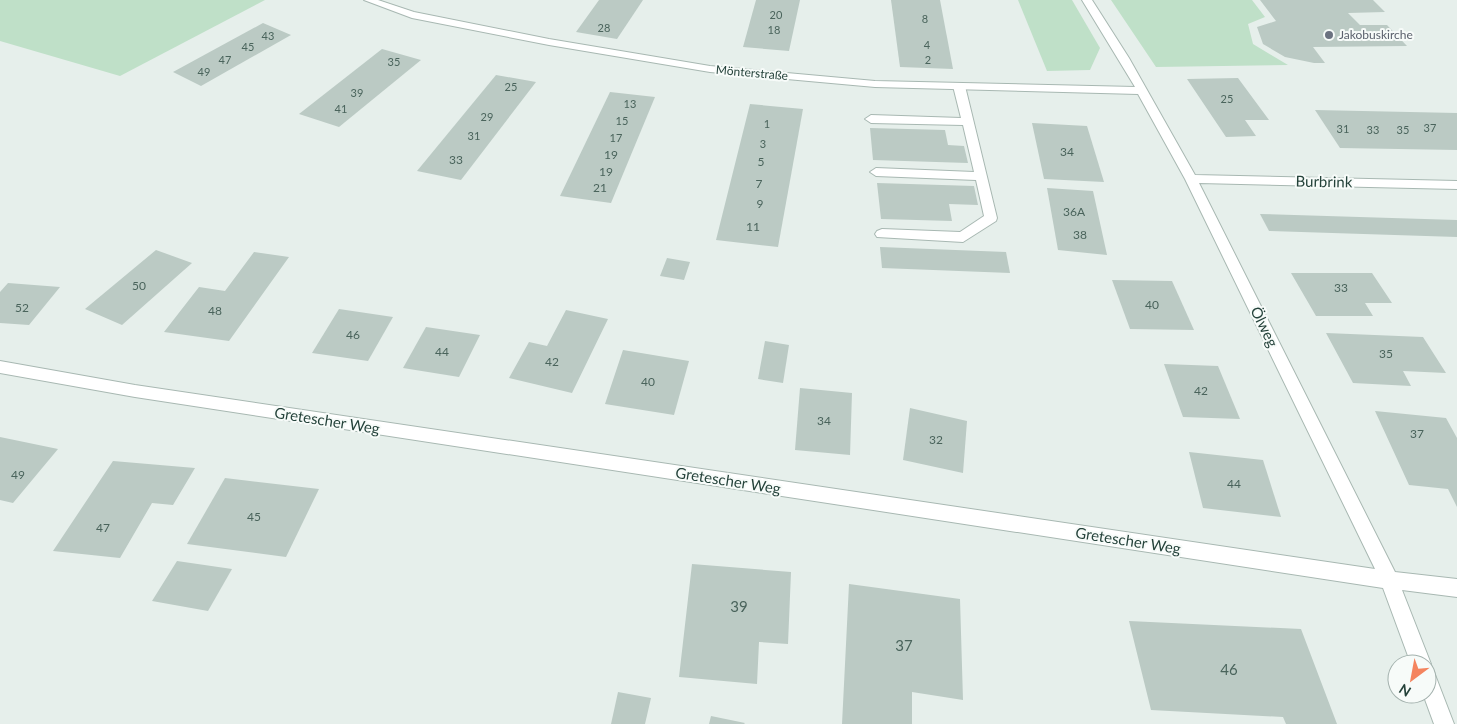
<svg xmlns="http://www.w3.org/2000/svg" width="1457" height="724" font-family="Lato,sans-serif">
  <rect width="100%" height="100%" fill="#e6efeb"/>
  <g fill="#bfe0c8">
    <polygon points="0,0 265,0 120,76 0,41"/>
    <polygon points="1018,0 1072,0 1100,48 1090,70 1047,71"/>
    <polygon points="1111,0 1252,0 1265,17 1248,24 1253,44 1288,65 1156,67"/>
  </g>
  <g fill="#bbcac4">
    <polygon points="599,0 643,0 617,39 576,32"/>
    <polygon points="756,0 800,0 789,51 743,47"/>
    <polygon points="891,0 940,0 953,69 900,67"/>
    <polygon points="1260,0 1373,0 1385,12 1348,13 1360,25 1387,25 1407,46 1313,47 1325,63 1314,63 1285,57 1263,44 1257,27 1276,21"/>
    <polygon points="263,23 291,35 201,86 173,72"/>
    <polygon points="382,49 421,60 339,127 299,114"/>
    <polygon points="496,75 536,82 461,180 417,171"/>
    <polygon points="1238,78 1269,120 1245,120 1256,136 1226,137 1187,79"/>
    <polygon points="610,92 655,97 611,203 560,196"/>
    <polygon points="750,104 803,109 778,247 716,240"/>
    <polygon points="1315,110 1457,113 1457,150 1340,148"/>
    <polygon points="1032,123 1087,126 1104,182 1044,179"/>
    <polygon points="870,128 945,130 948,145 964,146 968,163 873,160"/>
    <polygon points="877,183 974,186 978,205 949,204 952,221 881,219"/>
    <polygon points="1047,188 1093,191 1107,255 1058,250"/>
    <polygon points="1260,214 1457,220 1457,237 1269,231"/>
    <polygon points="880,247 1006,252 1010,273 882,268"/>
    <polygon points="156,250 192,263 122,325 85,309"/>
    <polygon points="254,252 289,257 229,341 164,332 199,287 225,291"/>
    <polygon points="667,258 690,262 684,280 660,276"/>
    <polygon points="1291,273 1372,273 1392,303 1365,303 1373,316 1316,316"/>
    <polygon points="1112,280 1172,281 1194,330 1130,329"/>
    <polygon points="8,283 60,287 29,325 0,323 0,292"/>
    <polygon points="339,309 393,317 368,361 312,353"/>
    <polygon points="566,310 608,319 572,393 509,378 529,342 547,346"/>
    <polygon points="426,327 480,335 459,377 403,368"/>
    <polygon points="1326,333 1423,337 1446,373 1403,371 1411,386 1353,383"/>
    <polygon points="765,341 789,345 783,383 758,379"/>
    <polygon points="623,350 689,361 674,415 605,404"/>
    <polygon points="1164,364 1218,366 1240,419 1183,417"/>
    <polygon points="800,388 852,393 850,455 795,450"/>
    <polygon points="910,408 967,421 963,473 903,460"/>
    <polygon points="1375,411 1446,418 1457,438 1457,507 1448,489 1409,485"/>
    <polygon points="0,437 58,449 13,503 0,500"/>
    <polygon points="1189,452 1263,460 1281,517 1203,508"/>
    <polygon points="113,461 195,468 173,505 152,503 120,558 53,551"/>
    <polygon points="225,478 319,489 286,557 187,544"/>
    <polygon points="177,561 232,569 208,611 152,601"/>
    <polygon points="692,564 791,572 788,644 759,642 757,684 679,677"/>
    <polygon points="849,584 960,599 963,700 912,692 912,724 842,724"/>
    <polygon points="1129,621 1301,629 1337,724 1286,724 1283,717 1151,710"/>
    <polygon points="618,692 651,698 645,724 611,724"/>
    <polygon points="711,716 745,723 744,724 709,724"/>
  </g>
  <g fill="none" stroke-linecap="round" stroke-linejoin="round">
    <g stroke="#a8b8b2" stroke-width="2">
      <polygon id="lane" points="959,83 965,86 997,218 996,221 963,242 877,237 875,234 877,231 882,229 960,232 984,216 976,180 876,176 870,172 876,168 974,172 963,125 871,123 865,119 871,115 961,118 953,86"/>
    </g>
    <g stroke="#a8b8b2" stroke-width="2">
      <polygon id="street" points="364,0 378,0 414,12 549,39 710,66 875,81 1135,87 1082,0 1092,0 1129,58 1195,175 1457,181 1457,189 1199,183 1395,572 1457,579 1457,597 1402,590 1431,664 1428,670 1434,672 1454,724 1434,724 1423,694 1427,694 1427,664 1411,664 1383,588 135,397 0,373 0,361 135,385 1375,569 1185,179 1138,94 875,87 710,72 549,45 412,18"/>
    </g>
    <use href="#lane" fill="#fff" fill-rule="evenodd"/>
    <use href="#street" fill="#fff" fill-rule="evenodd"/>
  </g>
  <circle fill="#6b7280" stroke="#f7fbf9" stroke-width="2" cx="1329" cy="35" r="5"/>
  <g text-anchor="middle" stroke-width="4" stroke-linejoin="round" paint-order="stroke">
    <g font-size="11" fill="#4a645c">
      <text x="776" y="19">20</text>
      <text x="925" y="23">8</text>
      <text x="604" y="32">28</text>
      <text x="774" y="34">18</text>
      <text x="268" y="40">43</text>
      <text x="927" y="49">4</text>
      <text x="248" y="51">45</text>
      <text x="225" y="64">47</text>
      <text x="928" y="64">2</text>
      <text x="394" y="66">35</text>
      <text x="204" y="76">49</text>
      <text x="511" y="91">25</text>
      <text x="357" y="97">39</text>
      <text x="1227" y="103">25</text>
      <text x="630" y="108">13</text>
      <text x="341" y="113">41</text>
      <text x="487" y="121">29</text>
      <text x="622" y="125">15</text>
      <text x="767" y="128">1</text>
      <text x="1430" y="132">37</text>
      <text x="1343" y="133">31</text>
      <text x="1373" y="134">33</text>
      <text x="1403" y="134">35</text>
      <text x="474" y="140">31</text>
      <text x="616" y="142">17</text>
      <text x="763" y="148">3</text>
    </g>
    <g font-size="12" fill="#5b616d" stroke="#f7fbf9" text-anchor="start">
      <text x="1339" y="39">Jakobuskirche</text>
    </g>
    <g font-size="12" fill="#24423a" stroke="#f7fbf9">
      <text transform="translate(752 73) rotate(5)" y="4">Mönterstraße</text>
    </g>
    <g font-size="12" fill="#4a645c">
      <text x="1067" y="156">34</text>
      <text x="611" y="159">19</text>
      <text x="456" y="164">33</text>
      <text x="761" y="166">5</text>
      <text x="606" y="176">19</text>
      <text x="759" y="188">7</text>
      <text x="600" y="192">21</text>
      <text x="760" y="208">9</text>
      <text x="1074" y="216">36A</text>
      <text x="753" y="231">11</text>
      <text x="1080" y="239">38</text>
      <text x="139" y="290">50</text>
      <text x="1341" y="292">33</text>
      <text x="1152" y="309">40</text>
      <text x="22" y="312">52</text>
      <text x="215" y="315">48</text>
      <text x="353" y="339">46</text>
      <text x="442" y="356">44</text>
      <text x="1386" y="358">35</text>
      <text x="552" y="366">42</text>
      <text x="648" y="386">40</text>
      <text x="1201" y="395">42</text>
      <text x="824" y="425">34</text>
      <text x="1417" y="438">37</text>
      <text x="936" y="444">32</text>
      <text x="18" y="479">49</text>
      <text x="1234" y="488">44</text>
      <text x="254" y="521">45</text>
      <text x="103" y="532">47</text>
    </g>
    <g font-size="15" fill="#24423a" stroke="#f7fbf9">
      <text transform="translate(1324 182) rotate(1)" y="5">Burbrink</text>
      <text transform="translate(1264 327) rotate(64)" y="5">Ölweg</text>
      <text transform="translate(327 421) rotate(9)" y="5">Gretescher Weg</text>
      <text transform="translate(728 481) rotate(9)" y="5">Gretescher Weg</text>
      <text transform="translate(1128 541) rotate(9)" y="5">Gretescher Weg</text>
    </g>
    <g font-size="15" fill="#4a645c">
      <text x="739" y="612">39</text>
      <text x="904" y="651">37</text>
      <text x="1229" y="675">46</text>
    </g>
  </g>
  <g transform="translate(1412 679) rotate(212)"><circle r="24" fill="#f7fbf9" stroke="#a3b1ad"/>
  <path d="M0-4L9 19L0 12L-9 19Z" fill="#f4845f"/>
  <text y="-8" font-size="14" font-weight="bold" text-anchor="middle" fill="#24423a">N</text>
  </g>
</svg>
